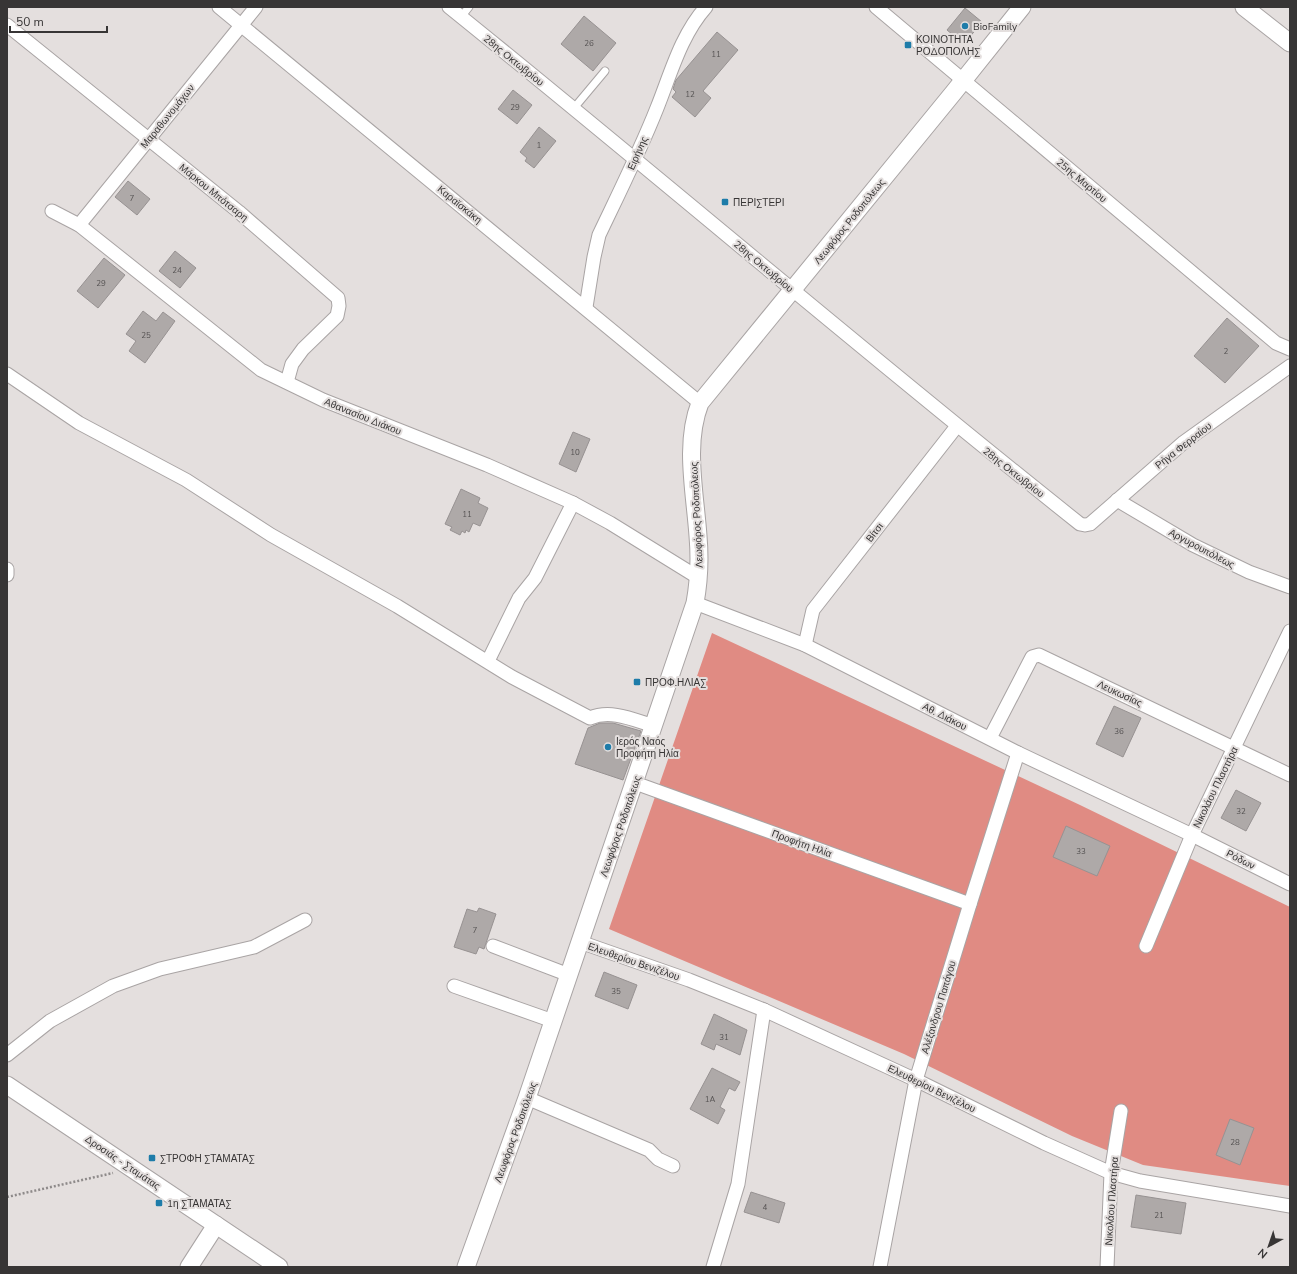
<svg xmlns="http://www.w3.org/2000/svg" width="1297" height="1274" font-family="'Nunito Sans',sans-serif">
  <rect width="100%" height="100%" fill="#e4dfde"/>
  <polygon fill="#e08b83" points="712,633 1080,805 1290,907 1290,1186 1143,1165 1072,1136 904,1054 609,929"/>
  <g fill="#aea9a8" stroke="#979292">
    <polygon points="965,8 982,22 964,44 947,30"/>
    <polygon points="584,16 616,43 593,71 561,44"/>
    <polygon points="717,32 738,50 703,91 711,98 695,117 672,97 676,92 673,89 676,80"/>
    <polygon points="513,90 532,105 517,124 498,109"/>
    <polygon points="539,127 556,141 534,168 525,161 527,158 520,152"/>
    <polygon points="128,181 150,199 137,215 115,197"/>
    <polygon points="175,251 196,268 180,288 159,271"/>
    <polygon points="104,258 125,275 98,308 77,291"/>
    <polygon points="143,311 156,321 163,312 175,321 145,363 129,351 136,341 126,334"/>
    <polygon points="1227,318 1259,346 1225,383 1194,356"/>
    <polygon points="573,432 590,439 576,472 559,464"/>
    <polygon points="461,489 480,498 478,503 488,508 480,526 473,523 469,532 466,530 465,533 462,531 460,535 450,530 452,527 445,524"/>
    <polygon points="1114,706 1141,718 1123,757 1096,744"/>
    <polygon points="600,723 613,723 641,731 623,780 575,764 588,728"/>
    <polygon points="1236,790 1261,803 1246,831 1221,818"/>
    <polygon points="1066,826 1110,846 1097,876 1053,857"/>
    <polygon points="479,908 496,914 484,949 479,947 476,954 454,947 467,909 477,912"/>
    <polygon points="604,972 637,985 628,1009 595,996"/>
    <polygon points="714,1014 747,1030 740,1055 716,1044 714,1050 701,1044"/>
    <polygon points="712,1068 740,1082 735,1091 729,1088 720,1107 725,1110 718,1124 690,1109"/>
    <polygon points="1230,1119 1254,1128 1240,1165 1216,1155"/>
    <polygon points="751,1192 785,1203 779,1223 744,1212"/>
    <polygon points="1136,1195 1186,1203 1181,1234 1131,1227"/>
  </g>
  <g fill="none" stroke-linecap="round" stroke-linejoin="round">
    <g stroke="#a9a4a4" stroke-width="9">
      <g id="service">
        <polyline points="461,17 469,7"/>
        <polyline points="574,108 605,71"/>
      </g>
    </g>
    <g stroke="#a9a4a4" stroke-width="15">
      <g id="minor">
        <polyline points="219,7 700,403"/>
        <path d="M 449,7 C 661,178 867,355 1080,524 L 1085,525 L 1090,524 L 1184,442 L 1290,366"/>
        <polyline points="876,7 1276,343 1290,349"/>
        <polyline points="7,25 239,212 338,298 339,306 337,316 303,349 292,364 287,382"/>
        <polyline points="52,211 79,225 261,370 323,400 487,465 573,503 610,523 699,578"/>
        <polyline points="79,225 256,7"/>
        <path d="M 586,307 L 594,257 L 599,235 C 619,193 640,151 657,108 C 671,73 681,35 706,7"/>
        <path d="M 7,374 L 79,423 L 186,480 L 271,535 L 397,606 L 512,677 L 590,718 C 611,709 634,720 654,726"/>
        <polyline points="1117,500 1193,545 1249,572 1290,587"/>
        <polyline points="7,569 7,575"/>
        <polyline points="695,603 805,645 1018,753 1192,835 1290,884"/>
        <polyline points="805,645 813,610 957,426"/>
        <polyline points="488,661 519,598 535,578 573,503"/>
        <polyline points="990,738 1032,657 1039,655 1290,775"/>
        <polyline points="635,783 970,904"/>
        <polyline points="580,942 689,980 764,1010 916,1080 1044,1143 1111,1173 1140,1181 1290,1206"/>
        <polyline points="493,946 569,975"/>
        <polyline points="1146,946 1192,835 1290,631"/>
        <polyline points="454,986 553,1021"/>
        <polyline points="7,1055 50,1021 113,986 160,969 254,947 305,920"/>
        <polyline points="527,1098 649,1150 658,1159 673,1166"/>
        <polyline points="713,1267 738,1184 764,1010"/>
        <polyline points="880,1267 916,1080 970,904 1018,753"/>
        <polyline points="1107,1267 1111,1173 1121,1111"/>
      </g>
    </g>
    <g stroke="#a9a4a4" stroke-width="19">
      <g id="tertiary">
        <polyline points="1244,7 1290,43"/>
        <polyline points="7,1085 279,1267"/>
        <polyline points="189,1267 216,1225"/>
        <path d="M 466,1267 L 527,1098 L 695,603 C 699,581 700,559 698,536 C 695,492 684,444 700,403 L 954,92 L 1022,7"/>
      </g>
    </g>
    <polyline stroke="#8e8a8a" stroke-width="2.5" stroke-dasharray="2 2" stroke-linecap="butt" points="7,1197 113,1173"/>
    <use href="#service" stroke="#fff" stroke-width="7"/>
    <use href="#minor" stroke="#fff" stroke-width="13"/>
    <use href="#tertiary" stroke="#fff" stroke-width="17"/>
  </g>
  <g fill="#1e7ca9" stroke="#e4dfde" stroke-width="1.5">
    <circle cx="965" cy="26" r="4"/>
    <rect x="904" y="41" width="8" height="8" rx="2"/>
    <rect x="721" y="198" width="8" height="8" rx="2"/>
    <rect x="633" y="678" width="8" height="8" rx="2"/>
    <circle cx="608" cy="747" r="4"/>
    <rect x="148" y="1154" width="8" height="8" rx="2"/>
    <rect x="155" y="1199" width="8" height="8" rx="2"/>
  </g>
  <g text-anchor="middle" stroke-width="4" stroke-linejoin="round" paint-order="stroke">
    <g font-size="8" fill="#555252">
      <text x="589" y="46">26</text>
      <text x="716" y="57">11</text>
      <text x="690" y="97">12</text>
      <text x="515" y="110">29</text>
      <text x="539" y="148">1</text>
      <text x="132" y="201">7</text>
      <text x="177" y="273">24</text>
      <text x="101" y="286">29</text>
      <text x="146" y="338">25</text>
      <text x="1226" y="354">2</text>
      <text x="575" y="455">10</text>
      <text x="467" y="517">11</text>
      <text x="1119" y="734">36</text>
      <text x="1241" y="814">32</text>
      <text x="1081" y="854">33</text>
      <text x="475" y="933">7</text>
      <text x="616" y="994">35</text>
      <text x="724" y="1040">31</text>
      <text x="710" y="1102">1A</text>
      <text x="1235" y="1145">28</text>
      <text x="765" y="1210">4</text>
      <text x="1159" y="1218">21</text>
    </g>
    <g font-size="10" fill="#373535" stroke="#e4dfde" text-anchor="start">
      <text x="973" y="30">BioFamily</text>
      <text x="916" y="43">ΚΟΙΝΟΤΗΤΑ<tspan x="916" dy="12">ΡΟΔΟΠΟΛΗΣ</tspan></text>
      <text x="733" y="206">ΠΕΡΙΣΤΕΡΙ</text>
      <text x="645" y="686">ΠΡΟΦ.ΗΛΙΑΣ</text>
      <text x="616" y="745">Ιερός Ναός<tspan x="616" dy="12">Προφήτη Ηλία</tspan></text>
      <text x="160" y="1162">ΣΤΡΟΦΗ ΣΤΑΜΑΤΑΣ</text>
      <text x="167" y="1207">1η ΣΤΑΜΑΤΑΣ</text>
    </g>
    <g font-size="10" fill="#373535" stroke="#e4dfde">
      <text transform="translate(514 60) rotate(39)" y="4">28ης Οκτωβρίου</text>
      <text transform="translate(167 116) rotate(-51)" y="4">Μαραθωνομάχων</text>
      <text transform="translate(637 153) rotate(-66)" y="4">Ειρήνης</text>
      <text transform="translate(1082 180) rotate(40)" y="4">25ης Μαρτίου</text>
      <text transform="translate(214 192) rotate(39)" y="4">Μάρκου Μπότσαρη</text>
      <text transform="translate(460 204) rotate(39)" y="4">Καραϊσκάκη</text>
      <text transform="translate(849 221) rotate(-51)" y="4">Λεωφόρος Ροδοπόλεως</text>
      <text transform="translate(764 266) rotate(40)" y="4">28ης Οκτωβρίου</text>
      <text transform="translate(363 416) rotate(22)" y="4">Αθανασίου Διάκου</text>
      <text transform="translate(1183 445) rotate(-38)" y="4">Ρήγα Φερραίου</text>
      <text transform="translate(1014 472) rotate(38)" y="4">28ης Οκτωβρίου</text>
      <text transform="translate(696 515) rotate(-93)" y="4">Λεωφόρος Ροδοπόλεως</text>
      <text transform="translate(874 532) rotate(-52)" y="4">Βίτσι</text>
      <text transform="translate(1202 548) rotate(28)" y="4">Αργυρουπόλεως</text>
      <text transform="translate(1120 693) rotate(25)" y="4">Λευκωσίας</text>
      <text transform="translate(945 716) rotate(27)" y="4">Αθ. Διάκου</text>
      <text transform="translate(1215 787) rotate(-64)" y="4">Νικολάου Πλαστήρα</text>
      <text transform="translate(620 826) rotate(-71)" y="4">Λεωφόρος Ροδοπόλεως</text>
      <text transform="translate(802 843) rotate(20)" y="4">Προφήτη Ηλία</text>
      <text transform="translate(1241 859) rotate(27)" y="4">Ρόδων</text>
      <text transform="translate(634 961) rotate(19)" y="4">Ελευθερίου Βενιζέλου</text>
      <text transform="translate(938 1007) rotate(-73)" y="4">Αλέξανδρου Παπάγου</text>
      <text transform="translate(932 1088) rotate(26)" y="4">Ελευθερίου Βενιζέλου</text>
      <text transform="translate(515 1132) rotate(-70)" y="4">Λεωφόρος Ροδοπόλεως</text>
      <text transform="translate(123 1162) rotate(34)" y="4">Δροσιάς - Σταμάτας</text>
      <text transform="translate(1111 1201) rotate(-86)" y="4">Νικολάου Πλαστήρα</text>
    </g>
  </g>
  <rect width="1297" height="1274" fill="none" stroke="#373535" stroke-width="16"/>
  <g transform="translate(1269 1246) rotate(220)" stroke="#e4dfde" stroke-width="3" paint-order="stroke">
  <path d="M0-3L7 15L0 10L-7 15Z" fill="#373535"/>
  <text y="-6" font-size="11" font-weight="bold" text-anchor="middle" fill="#373535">N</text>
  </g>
  <path d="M10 26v6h97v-6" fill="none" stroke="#373535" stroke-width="2"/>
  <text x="16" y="26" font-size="12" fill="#373535" stroke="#e4dfde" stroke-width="3" paint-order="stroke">50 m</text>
</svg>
